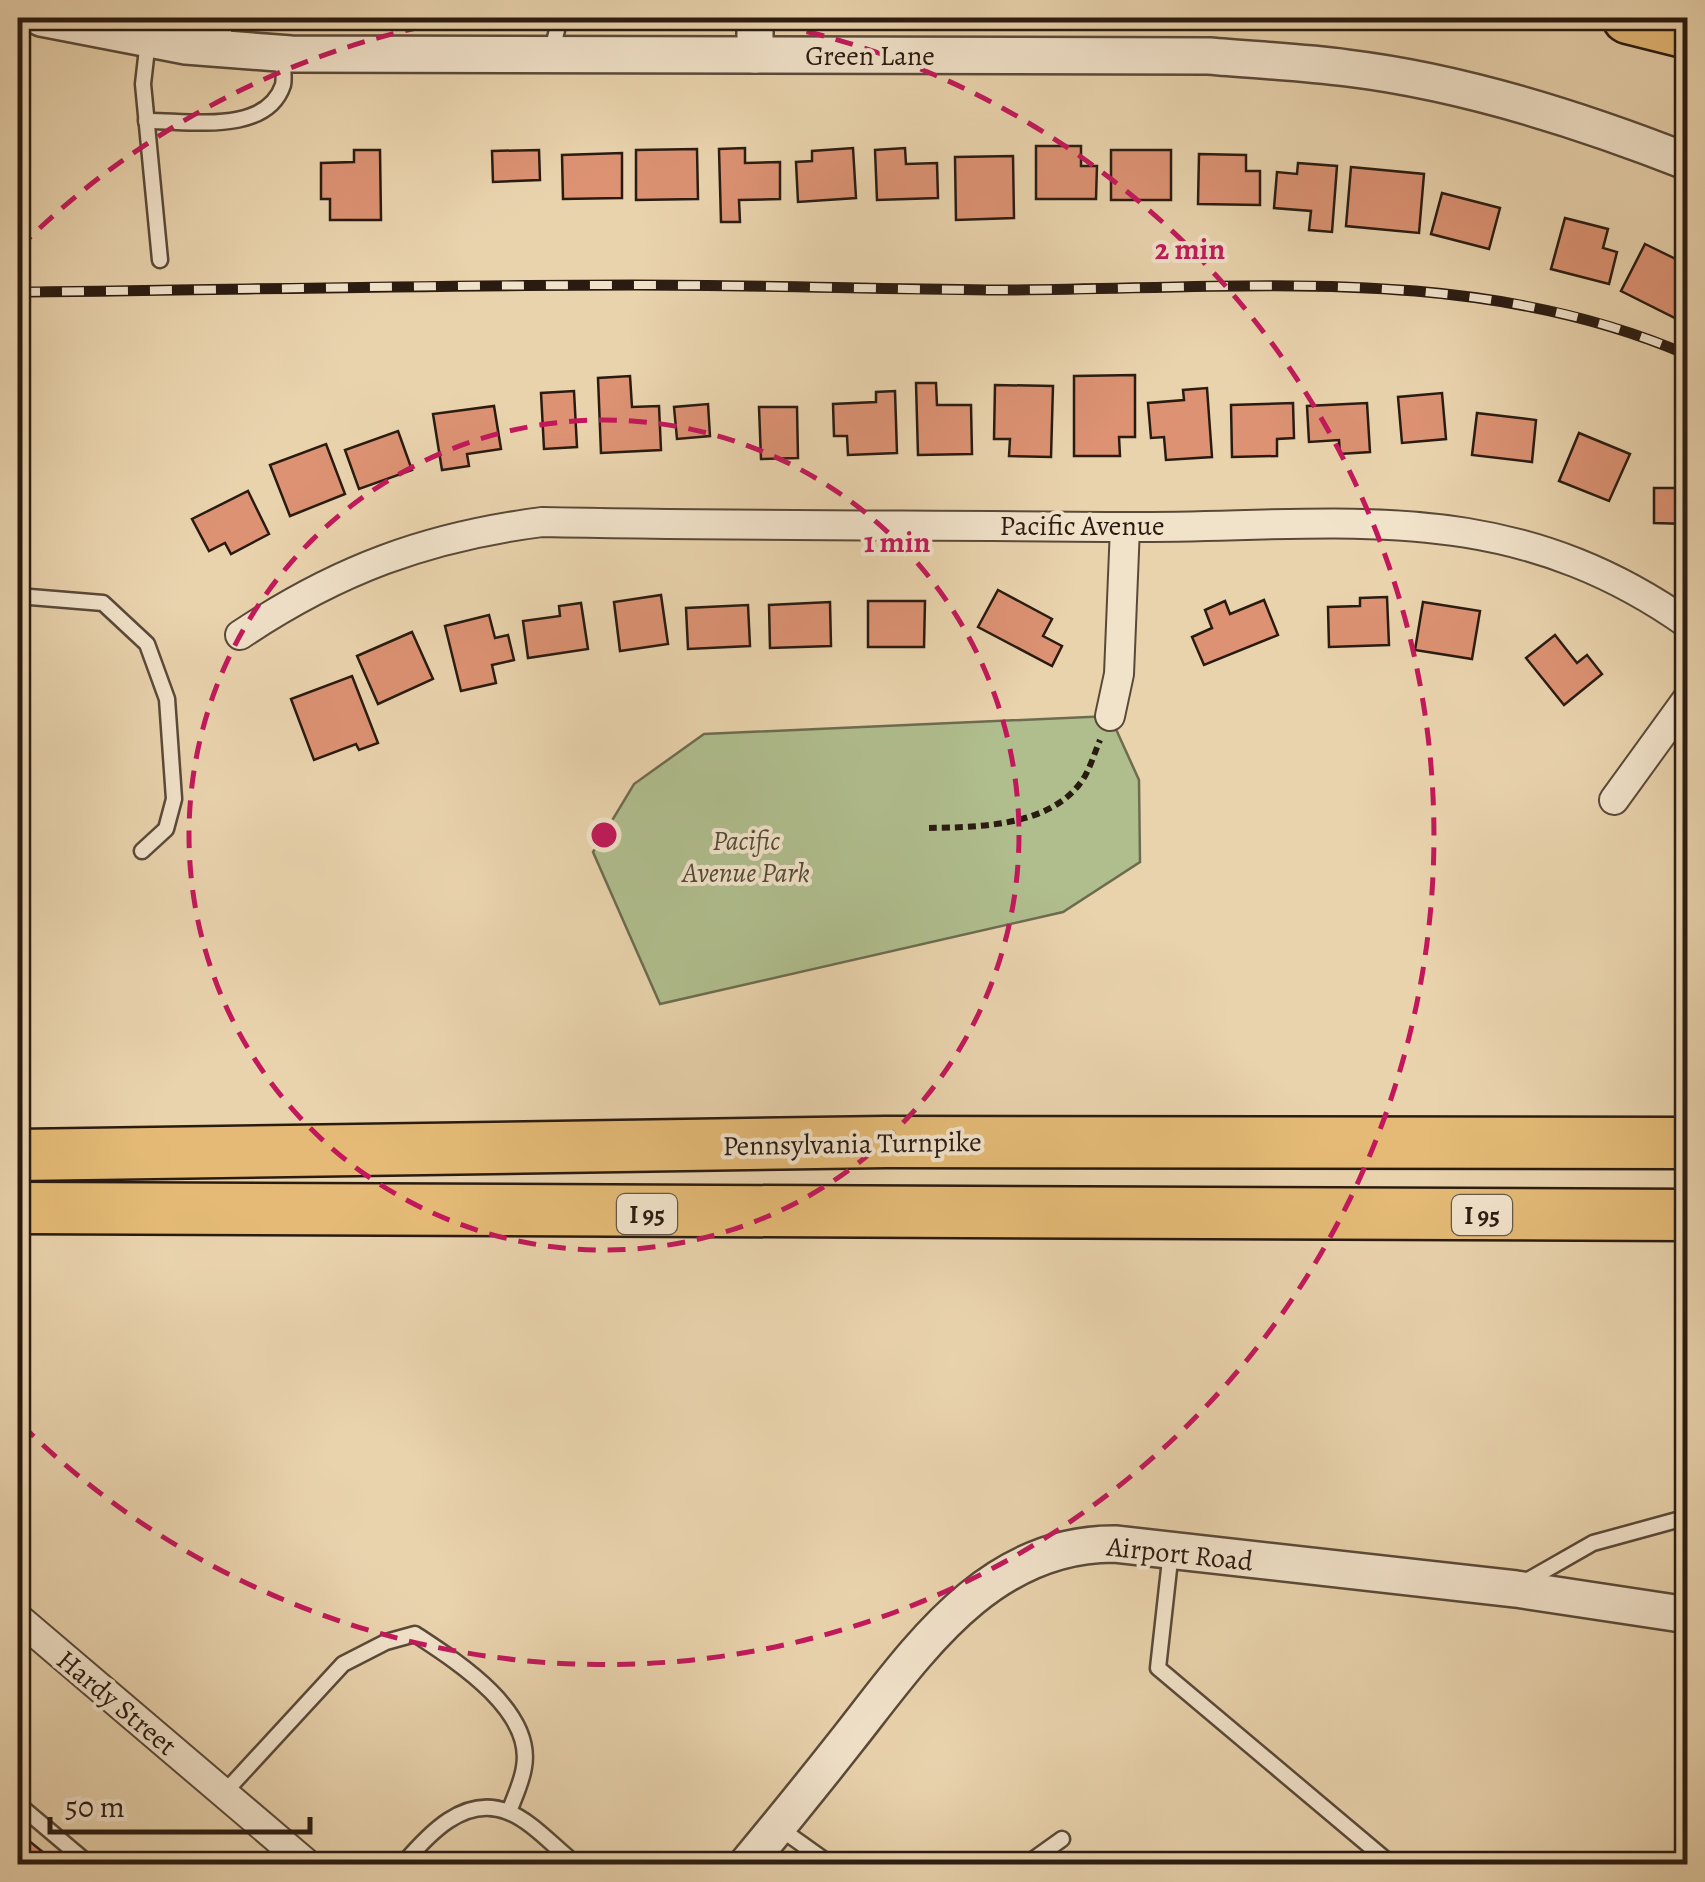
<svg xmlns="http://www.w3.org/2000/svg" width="1705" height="1882" font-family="Alegreya,serif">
  <rect width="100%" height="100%" fill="#e9d3ad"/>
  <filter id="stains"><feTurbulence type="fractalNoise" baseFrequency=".002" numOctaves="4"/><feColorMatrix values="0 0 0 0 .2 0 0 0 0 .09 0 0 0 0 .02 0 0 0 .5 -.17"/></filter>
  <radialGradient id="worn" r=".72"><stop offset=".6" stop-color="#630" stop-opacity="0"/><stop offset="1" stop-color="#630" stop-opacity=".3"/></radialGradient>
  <polygon fill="#b0be8e" stroke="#6d6c50" stroke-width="2.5" points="1110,716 1139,780 1140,862 1063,912 660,1004 593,852 634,784 704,734"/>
  <g fill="#dc9273" stroke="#2a1b11" stroke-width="2.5">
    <polygon points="1036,146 1081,146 1081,166 1097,166 1096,199 1036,199"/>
    <polygon points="745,148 745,163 780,162 780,199 739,200 740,222 721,222 719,149"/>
    <polygon points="853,148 856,198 798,202 796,162 812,161 812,151"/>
    <polygon points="905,148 906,164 937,163 938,198 877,200 875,150"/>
    <polygon points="697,149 698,199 636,200 636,150"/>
    <polygon points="354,150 380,150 381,220 330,220 330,199 321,199 321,163 354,162"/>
    <polygon points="539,150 540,180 493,182 492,151"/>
    <rect x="1111" y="150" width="60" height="50"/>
    <polygon points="622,153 622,198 563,199 562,155"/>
    <polygon points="1199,154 1246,155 1246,171 1260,171 1260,205 1198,204"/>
    <polygon points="1013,156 1014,218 956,220 955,157"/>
    <polygon points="1298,163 1337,166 1332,232 1309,230 1311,211 1274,208 1277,172 1297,174"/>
    <polygon points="1351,167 1424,174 1419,233 1346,226"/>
    <polygon points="1442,193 1500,208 1489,249 1431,234"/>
    <polygon points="1565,218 1608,229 1603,248 1617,252 1609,284 1551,269"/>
    <polygon points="1645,244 1688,265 1688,293 1675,318 1621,291"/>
    <polygon points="1135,375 1135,437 1119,437 1120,456 1074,456 1074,376"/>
    <polygon points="630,376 632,407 659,406 661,450 601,453 598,378"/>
    <polygon points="916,383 936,383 937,405 971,405 972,454 918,455"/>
    <polygon points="995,385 1053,386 1051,457 1009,456 1010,439 994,439"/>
    <polygon points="1207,388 1212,457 1166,460 1164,437 1151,438 1148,403 1184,400 1183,390"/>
    <polygon points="574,391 577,447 544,449 541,393"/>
    <polygon points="895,391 897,453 848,455 847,436 834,436 833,404 876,402 876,392"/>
    <polygon points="1442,393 1446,439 1402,443 1398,397"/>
    <polygon points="1293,403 1294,438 1277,439 1277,456 1232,457 1231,405"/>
    <polygon points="1367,403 1370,452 1340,454 1339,440 1309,442 1307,406"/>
    <polygon points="708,404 710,436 677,439 674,407"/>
    <polygon points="494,406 501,449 467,454 469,466 442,470 433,414"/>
    <polygon points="759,407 797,407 798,458 761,459"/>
    <polygon points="1477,413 1536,420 1532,462 1472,455"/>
    <polygon points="398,431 412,470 359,489 345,450"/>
    <polygon points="1579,433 1630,454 1609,501 1559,481"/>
    <polygon points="326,444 345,494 290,516 270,465"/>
    <polygon points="1654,488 1688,488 1688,524 1654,523"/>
    <polygon points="248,491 269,534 231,554 225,543 209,551 192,519"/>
    <polygon points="998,590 1052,619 1043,636 1062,646 1052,666 978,627"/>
    <polygon points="661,595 668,644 620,651 614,602"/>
    <polygon points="1387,597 1389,645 1329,647 1328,607 1360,606 1360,598"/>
    <polygon points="1264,600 1278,635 1204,665 1192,637 1212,628 1205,610 1225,601 1230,614"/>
    <polygon points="868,601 925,601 924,647 868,647"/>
    <polygon points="830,602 831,646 770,648 769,605"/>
    <polygon points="1423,602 1480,611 1472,659 1415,650"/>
    <polygon points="581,603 588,649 528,658 523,621 560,616 559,606"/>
    <polygon points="748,605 750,646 688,649 686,608"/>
    <polygon points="489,615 495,638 508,635 514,660 492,665 496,683 461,691 445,626"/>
    <polygon points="412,632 433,679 378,704 357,656"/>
    <polygon points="1555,635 1577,663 1587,655 1602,674 1564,705 1526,658"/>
    <polygon points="352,676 378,743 359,750 356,744 314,760 291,699"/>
    <polygon points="18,1832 49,1857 44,1864 18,1864"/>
  </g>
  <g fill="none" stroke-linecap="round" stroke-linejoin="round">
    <g stroke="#5a4938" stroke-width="19">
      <g id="service">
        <polyline points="148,40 143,84 160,260"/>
        <polyline points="220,48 227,18"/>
        <polyline points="551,54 560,18"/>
        <path d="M 146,121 C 186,120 266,136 283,85 C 285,76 282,62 282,53"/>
        <polyline points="18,596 103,603 147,644 167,699 174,799 166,829 142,851"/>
        <polyline points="1171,1551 1158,1668 1391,1864"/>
        <polyline points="1523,1583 1593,1543 1688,1517"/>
        <path d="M 224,1793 L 343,1664 L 386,1642 L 415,1634 C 456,1661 534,1710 524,1767 C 522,1782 514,1798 509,1812"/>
        <polyline points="18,1804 89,1864"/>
        <polyline points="778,1827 830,1864"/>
        <path d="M 403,1864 C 427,1836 464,1794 508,1812 C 532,1821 556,1849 576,1864"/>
        <polyline points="1027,1864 1062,1839"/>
      </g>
    </g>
    <g stroke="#5a4938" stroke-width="32">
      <g id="minor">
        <path d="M 240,635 C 337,570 426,537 542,522 C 734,526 926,525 1118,527 C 1330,529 1500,491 1688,624"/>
        <polyline points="1110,716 1119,674 1125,527"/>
        <polyline points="1614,800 1688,698"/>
        <polyline points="18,1618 307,1864"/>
      </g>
    </g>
    <g stroke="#5a4938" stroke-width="40">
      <g id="tertiary">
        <path d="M 41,18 L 186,46 L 291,54 L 1209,56 C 1255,60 1301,62 1347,68 C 1463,82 1579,119 1688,162"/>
        <polyline points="755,18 755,55"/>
        <path d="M 747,1864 C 781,1823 815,1781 848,1739 C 918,1650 989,1543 1115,1544 L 1516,1589 L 1688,1615"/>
      </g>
    </g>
    <g stroke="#2a1b11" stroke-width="55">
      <g id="motorway">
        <polyline points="1628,18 1688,33"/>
        <polyline points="18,1155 886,1142 1688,1143"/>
        <polyline points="18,1208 1688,1215"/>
      </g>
    </g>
    <path stroke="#2a1b11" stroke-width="6" stroke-dasharray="8 5" stroke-linecap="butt" d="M 929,828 C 979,827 1055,827 1085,776 C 1091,765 1095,752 1100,740"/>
    <use href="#service" stroke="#f1e2ca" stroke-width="14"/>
    <use href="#minor" stroke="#f1e2ca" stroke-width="28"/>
    <use href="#tertiary" stroke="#f1e2ca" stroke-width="35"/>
    <use href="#motorway" stroke="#e4ba76" stroke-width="50"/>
    <g stroke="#2a1b11" stroke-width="11">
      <path id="rail" d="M 18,292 C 223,290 428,285 634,285 C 752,285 870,289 988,290 C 1224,291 1466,259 1688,355"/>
    </g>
    <use href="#rail" stroke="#f1e2ca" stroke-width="8" stroke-dasharray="22" stroke-linecap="butt"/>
  </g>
  <g fill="none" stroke="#c2185b" stroke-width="5" stroke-dasharray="18 12">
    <circle cx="604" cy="835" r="415"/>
    <path d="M18 249A829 829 0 0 1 460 19M748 19A829 829 0 1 1 18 1421"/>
  </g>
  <g text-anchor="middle" stroke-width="8" stroke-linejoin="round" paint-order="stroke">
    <g fill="#f1e2ca" stroke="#665748" stroke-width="2.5">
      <rect x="617" y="1194" width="60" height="40" rx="8"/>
      <rect x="1452" y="1195" width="60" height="40" rx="8"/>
    </g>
    <g font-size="25" font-weight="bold" fill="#2a1b11">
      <text x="647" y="1223">I 95</text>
      <text x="1482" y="1224">I 95</text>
    </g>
    <g font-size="28" fill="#2a1b11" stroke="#f1e2ca">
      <text x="870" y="65">Green Lane</text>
      <text x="1082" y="535">Pacific Avenue</text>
      <text transform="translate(852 1143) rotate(-1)" y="10">Pennsylvania Turnpike</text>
      <text transform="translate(1180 1553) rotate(6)" y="10">Airport Road</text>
      <text transform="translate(117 1702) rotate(40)" y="10">Hardy Street</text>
    </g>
    <g font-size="28" font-style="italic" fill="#524c36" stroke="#f1e2ca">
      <text x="746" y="850">Pacific<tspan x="746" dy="32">Avenue Park</tspan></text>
    </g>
  </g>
  <circle cx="604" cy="835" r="15" fill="#c2185b" stroke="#f1e2ca" stroke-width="5"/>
  <g font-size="30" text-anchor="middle" font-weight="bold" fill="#c2185b" stroke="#f1e2ca" stroke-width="8" stroke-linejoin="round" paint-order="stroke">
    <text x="1190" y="259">2 min</text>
    <text x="897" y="552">1 min</text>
  </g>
  <rect width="1705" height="1882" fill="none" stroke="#e9d3ad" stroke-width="60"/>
  <rect x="20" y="20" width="1665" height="1842" fill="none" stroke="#2a1b11" stroke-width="5"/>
  <rect x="30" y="30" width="1645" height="1822" fill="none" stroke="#2a1b11" stroke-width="2.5"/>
  <path d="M50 1817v15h260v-15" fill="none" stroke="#2a1b11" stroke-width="5"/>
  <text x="65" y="1817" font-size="30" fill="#2a1b11" stroke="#f1e2ca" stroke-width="8" paint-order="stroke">50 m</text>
  <rect width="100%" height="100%" filter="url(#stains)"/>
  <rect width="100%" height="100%" fill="url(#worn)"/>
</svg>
